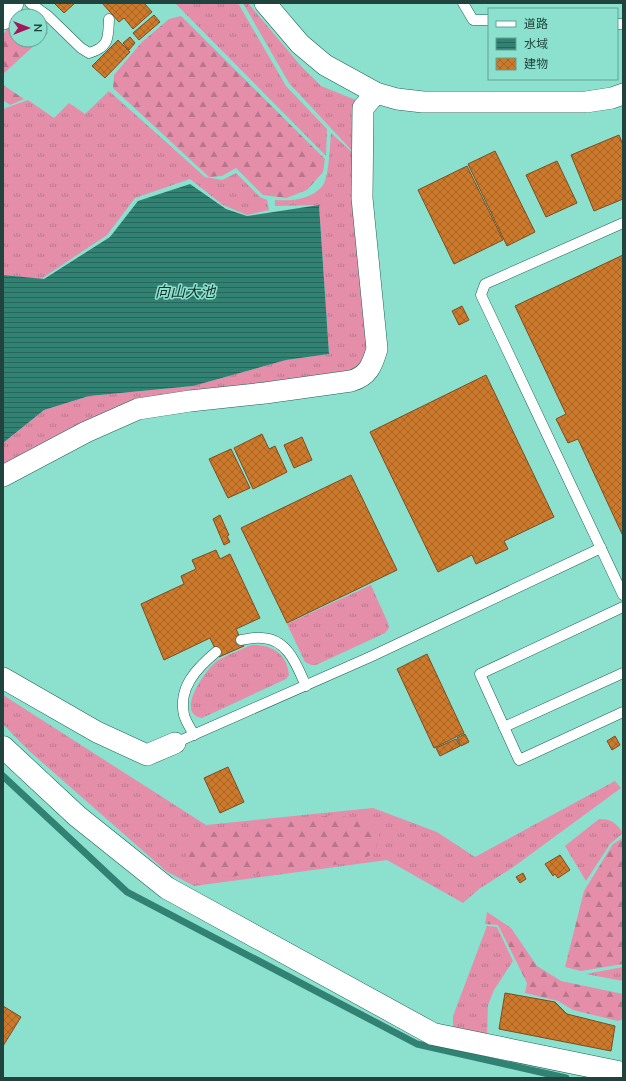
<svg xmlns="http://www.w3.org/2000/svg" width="626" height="1081" font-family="Mulish,'Noto Sans JP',sans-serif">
  <defs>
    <pattern id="grass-tufts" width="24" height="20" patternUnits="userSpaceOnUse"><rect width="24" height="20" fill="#e48eaa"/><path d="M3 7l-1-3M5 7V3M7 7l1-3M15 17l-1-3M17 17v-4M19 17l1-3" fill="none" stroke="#b8768c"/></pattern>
    <pattern id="forest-firs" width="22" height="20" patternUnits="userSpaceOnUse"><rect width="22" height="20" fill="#e48eaa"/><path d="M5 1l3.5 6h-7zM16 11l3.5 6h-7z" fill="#b8768c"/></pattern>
    <pattern id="water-rules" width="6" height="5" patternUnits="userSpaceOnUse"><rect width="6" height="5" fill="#318273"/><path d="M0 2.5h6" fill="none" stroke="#27665b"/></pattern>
    <pattern id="building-cross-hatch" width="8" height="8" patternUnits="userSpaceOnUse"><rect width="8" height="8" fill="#cd792b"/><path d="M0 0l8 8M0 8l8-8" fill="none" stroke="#a66526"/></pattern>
  </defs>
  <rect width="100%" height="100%" fill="#8ce0ce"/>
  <g fill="url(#grass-tufts)">
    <polygon points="175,3 238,3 286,86 327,129 326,156"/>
    <polygon points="243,3 248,3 300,65 321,86 358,101 354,153 289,83"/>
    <polygon points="109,91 205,177 222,180 236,173 260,197 267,200 269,210 247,215 223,205 190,179 135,198 107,235 41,279 3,275 3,109 28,100 54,118 69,103 85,114"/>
    <path d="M 331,133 L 355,155 L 371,352 L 363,362 L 350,374 L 190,396 L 3,469 L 3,443 L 44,410 L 89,396 L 193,386 L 286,360 L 329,354 L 319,205 L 275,206 L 275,200 C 291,201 312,200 323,185 C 329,177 330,145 331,133 Z"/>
    <polygon points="371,585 388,623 389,628 385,633 316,665 311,665 305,662 287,624"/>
    <path d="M 251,645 C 271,644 287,653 289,675 L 286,679 L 202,718 C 174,714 206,669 217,661 C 227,655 240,650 251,645 Z"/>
    <polygon points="3,695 206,825 373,808 437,832 475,857 615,781 621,788 512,868 479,889 463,903 387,860 194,886 166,871 27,749 3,724"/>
    <path d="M 599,819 C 612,819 616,823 623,833 L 610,844 L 586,881 L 565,846 Z"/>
    <polygon points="487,926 497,927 513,961 494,990 488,1005 487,1035 453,1029 453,1016"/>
    <polygon points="623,967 623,981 586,974"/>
  </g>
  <g fill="url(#forest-firs)">
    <polygon points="16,16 16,40 40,40 40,24 48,33 3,74 3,35"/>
    <polygon points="181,16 325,159 323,172 307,190 286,198 263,195 236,168 222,176 209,177 113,88 114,75 142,42 169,19"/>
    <polygon points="3,85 24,99 10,105 3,100"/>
    <path d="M 333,815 C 352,818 371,818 380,837 L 374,853 L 358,862 L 209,879 C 191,868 184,867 186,843 L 199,834 Z"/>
    <polygon points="623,838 623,964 581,971 565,967 584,891 613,844"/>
    <polygon points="487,912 511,928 537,966 561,981 623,994 623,1019 618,1021 573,1010 558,1001 525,993 527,983 498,925 485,924"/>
  </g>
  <polygon fill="url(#water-rules)" points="190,184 226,209 247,216 319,205 329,354 286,360 193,386 89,396 44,410 3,443 3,275 44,279 110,237 138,201"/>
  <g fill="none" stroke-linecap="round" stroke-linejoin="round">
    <polyline stroke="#318273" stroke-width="7" points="3,776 127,892 417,1044 566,1078"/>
  </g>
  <g fill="url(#building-cross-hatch)" stroke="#7c4c22">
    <polygon points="54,3 75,3 64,13"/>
    <polygon points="102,3 144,3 152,12 133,29 124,18 119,22"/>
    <polygon points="154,15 160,22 139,40 133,33"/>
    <polygon points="130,37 135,43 129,50 123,43"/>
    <polygon points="118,40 130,52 105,78 92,66"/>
    <polygon points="619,135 623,145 623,199 594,211 571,155"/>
    <polygon points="495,151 535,232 507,246 468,164"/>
    <polygon points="557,161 577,203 546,217 526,175"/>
    <polygon points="467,166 503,240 454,264 418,190"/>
    <polygon points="623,255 623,536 578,439 568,443 556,419 566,414 515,306"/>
    <polygon points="462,306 469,320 459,325 452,311"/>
    <polygon points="486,375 554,517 504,541 508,549 476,564 472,555 438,572 370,432"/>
    <polygon points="262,434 269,449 275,446 287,472 253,489 234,448"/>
    <polygon points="302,437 312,460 294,468 284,445"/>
    <polygon points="231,449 250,488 228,498 209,459"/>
    <polygon points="351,475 397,570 287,623 241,528"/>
    <polygon points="220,515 229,535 227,536 230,542 224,545 213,519"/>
    <polygon points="216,550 220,559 230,554 260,618 236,629 244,646 219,657 210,638 164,660 141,604 184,584 181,576 196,569 192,560"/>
    <polygon points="427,654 464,733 434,748 397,669"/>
    <polygon points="465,734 469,742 461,746 457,738"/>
    <polygon points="615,736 620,745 612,750 607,741"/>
    <polygon points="456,739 460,746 440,756 436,748"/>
    <polygon points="228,767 244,802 220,813 204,778"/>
    <polygon points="560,855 570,870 558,878 555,874 553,876 545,864"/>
    <polygon points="523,873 526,879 520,883 516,877"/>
    <polygon points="505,993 555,1002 567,1014 615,1026 611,1051 499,1029"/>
    <polygon points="3,1006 21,1017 3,1046"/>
  </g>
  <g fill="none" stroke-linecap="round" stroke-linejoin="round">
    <g stroke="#1e6155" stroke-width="11">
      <g id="lane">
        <path d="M 30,3 L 48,16 L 81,48 L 89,53 C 110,47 108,37 109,19"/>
        <polyline points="463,3 473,20 489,20"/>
        <polyline points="617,24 623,24"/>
        <polyline points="623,223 485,284 481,295 623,595"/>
        <polyline points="623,607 480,674 519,760 623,712"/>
        <path d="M 241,640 C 248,639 255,637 262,638 C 288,639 297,666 306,686"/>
        <polyline points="504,727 623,673"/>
        <path d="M 194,735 C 191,729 186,722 184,715 C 178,687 197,668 216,652"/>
        <polyline points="175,743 370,657 601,548"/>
      </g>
    </g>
    <g stroke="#1e6155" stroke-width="22">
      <g id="street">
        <polyline points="265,3 300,44 325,65 376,93 397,99 423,102 586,102 612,98 623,94"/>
        <polyline points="3,19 13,3"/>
        <path d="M 3,476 L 86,432 L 138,409 L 190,401 L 265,393 L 351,381 C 368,376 372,366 377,349 L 362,198 L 363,108 L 376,93"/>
        <polyline points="3,678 97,732 147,755 175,743"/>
      </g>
    </g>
    <g stroke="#1e6155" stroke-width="23">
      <polyline id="secondary" points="3,747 77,816 167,888 433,1034 623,1073"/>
    </g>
    <use href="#lane" stroke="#fff" stroke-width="10"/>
    <use href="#street" stroke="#fff" stroke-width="21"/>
    <use href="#secondary" stroke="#fff" stroke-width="22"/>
  </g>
  <g text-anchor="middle" stroke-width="3" stroke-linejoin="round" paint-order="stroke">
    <g font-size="15" font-style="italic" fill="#17302b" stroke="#8ce0ce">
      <text x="185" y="297">向山大池</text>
    </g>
  </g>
  <rect width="626" height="1081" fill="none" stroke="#20443d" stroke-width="8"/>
  <rect x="488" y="8" width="130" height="72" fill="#8ce0ce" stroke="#61a294"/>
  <rect x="496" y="21" width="20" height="6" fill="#ffffff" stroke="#61a294"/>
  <text x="524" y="28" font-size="12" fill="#20443d">道路</text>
  <rect x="496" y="38" width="20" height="12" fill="url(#water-rules)" stroke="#61a294"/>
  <text x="524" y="48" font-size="12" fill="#20443d">水域</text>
  <rect x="496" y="58" width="20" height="12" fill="url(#building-cross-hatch)" stroke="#61a294"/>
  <text x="524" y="68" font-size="12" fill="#20443d">建物</text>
  <g transform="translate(28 28) rotate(90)"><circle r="19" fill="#8ce0ce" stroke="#61a294"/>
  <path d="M0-3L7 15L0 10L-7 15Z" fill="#a5175a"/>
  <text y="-6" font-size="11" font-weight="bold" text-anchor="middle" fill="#20443d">N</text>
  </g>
</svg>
